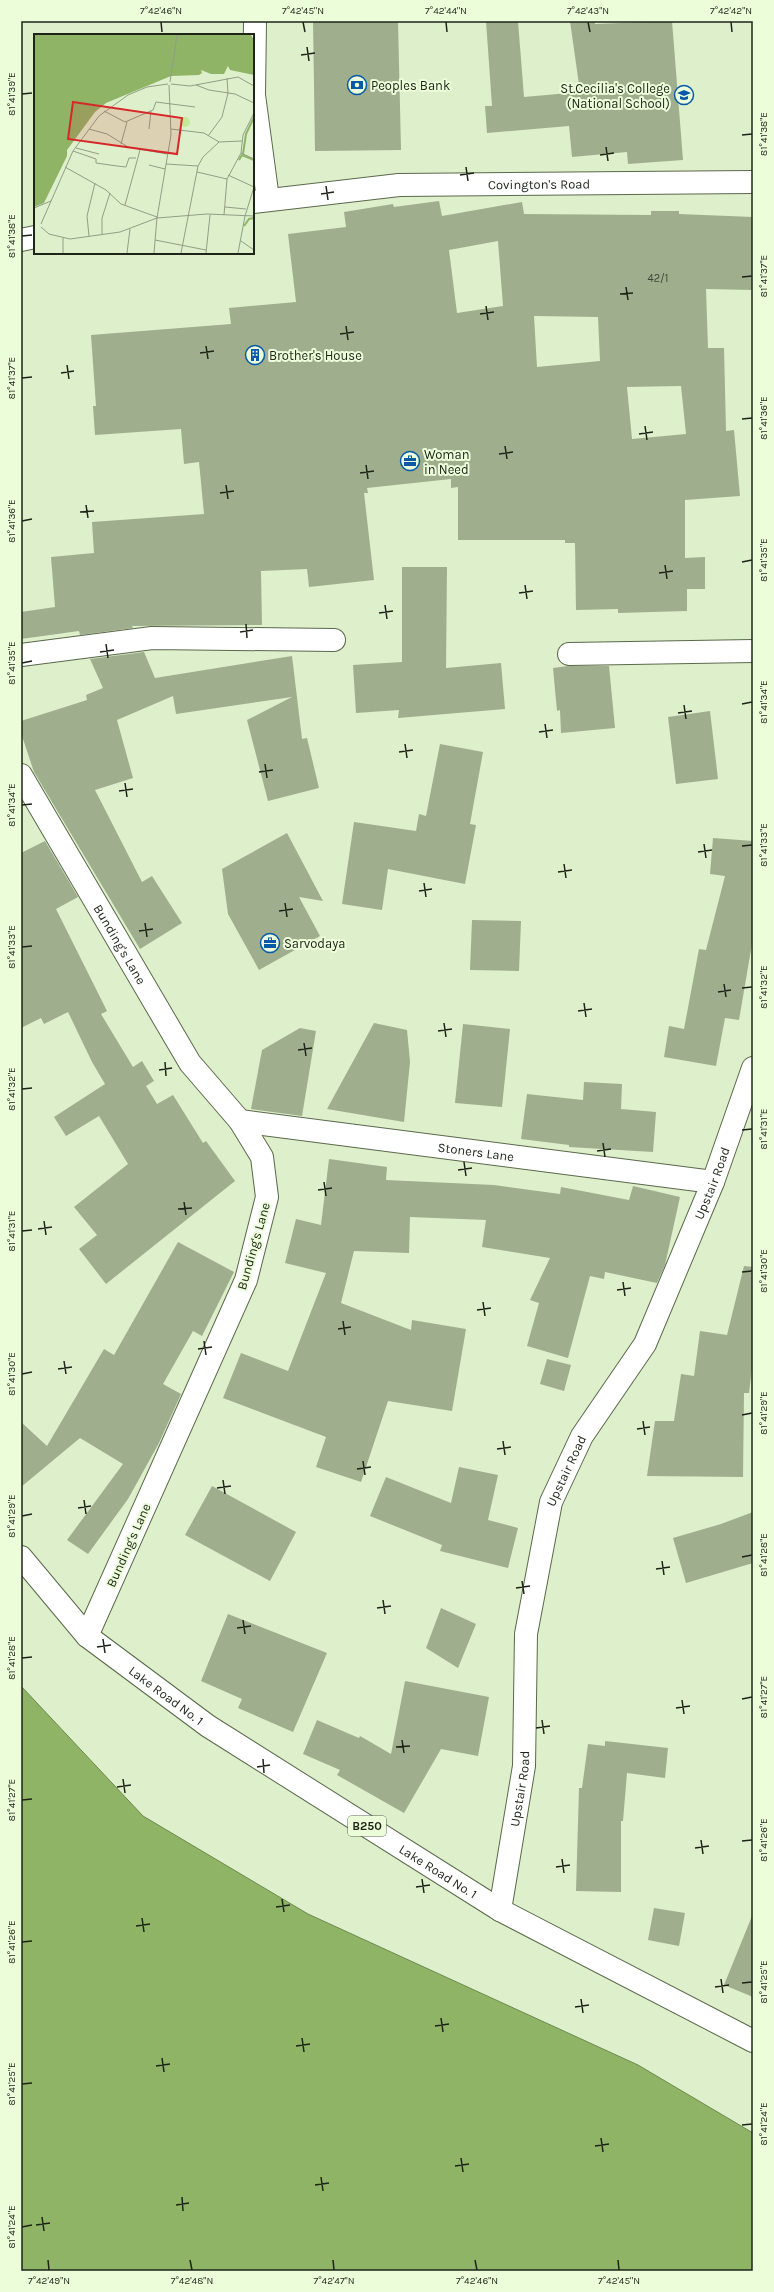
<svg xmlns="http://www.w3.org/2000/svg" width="774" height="2292" font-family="Karla,sans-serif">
  <rect width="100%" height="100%" fill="#deefcc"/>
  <polygon fill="#8fb465" stroke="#6d894e" points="21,1686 143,1816 308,1914 638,2065 753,2133 753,2271 21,2271"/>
  <g fill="#9faf8e" fill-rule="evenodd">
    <polygon points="313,21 398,21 401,150 315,151"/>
    <polygon points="486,21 518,21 524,97 580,92 570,21 595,21 595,24 672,21 683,160 628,164 627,152 572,157 569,126 487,133 485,106 492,106"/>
    <path d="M 439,201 L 442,216 L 522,202 L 524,214 L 651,215 L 651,211 L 679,211 L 679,214 L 753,217 L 753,290 L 706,289 L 708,348 L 724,348 L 726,431 L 734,430 L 740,496 L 685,500 L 685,558 L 705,557 L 705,589 L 687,589 L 687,611 L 618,613 L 618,609 L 576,610 L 575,543 L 565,543 L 565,540 L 458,540 L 458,487 L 451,488 L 451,479 L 367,488 L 368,493 L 364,493 L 374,580 L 309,587 L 307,569 L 261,571 L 262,625 L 132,626 L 133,628 L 80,635 L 79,631 L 21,639 L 21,612 L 55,607 L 51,557 L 94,553 L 92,522 L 204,514 L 199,462 L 184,464 L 181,429 L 95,435 L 93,406 L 96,406 L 91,335 L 231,324 L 229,308 L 296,302 L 288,234 L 346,227 L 344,212 L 393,204 L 394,207 ZM 498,241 L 503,306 L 457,313 L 449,250 ZM 534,316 L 598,317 L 600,361 L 537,367 ZM 681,386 L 686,434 L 632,439 L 627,387 Z"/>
    <polygon points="402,567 447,567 446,668 501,663 505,709 398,718 399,710 356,713 353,665 402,662"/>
    <polygon points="144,652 155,678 292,656 302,739 307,738 319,788 268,801 247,720 292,697 176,714 173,696 117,720 133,778 95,790 142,882 152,876 182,923 140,949 34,772 21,733 21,721 87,700 86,695 103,688 90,659"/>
    <polygon points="568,666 609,666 615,728 561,733 560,710 557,711 553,668"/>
    <polygon points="710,711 718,779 676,784 668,717"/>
    <polygon points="440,744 483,752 470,824 476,825 465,884 388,869 382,910 342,904 354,822 416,831 419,814 426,816"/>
    <polygon points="287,833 323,901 299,897 320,936 259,970 228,914 222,869"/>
    <polygon points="713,838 753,841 753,938 739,1020 725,1018 716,1066 664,1057 669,1026 684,1029 699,949 706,950 725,876 710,874"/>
    <polygon points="45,841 78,897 56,909 107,1011 101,1014 133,1067 142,1061 154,1081 146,1086 157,1104 173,1095 203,1143 206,1141 235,1181 106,1284 79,1249 97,1235 74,1207 128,1164 99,1116 66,1136 54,1117 105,1084 92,1062 68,1012 44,1024 41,1018 21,1028 21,853"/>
    <polygon points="472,920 521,921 519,971 470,970"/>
    <polygon points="374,1023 407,1030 410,1062 404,1122 327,1109"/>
    <polygon points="463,1024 510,1029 502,1107 455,1103"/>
    <polygon points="300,1028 316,1031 302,1116 251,1109 262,1050"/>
    <polygon points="584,1082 622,1084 621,1109 656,1112 653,1152 569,1147 569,1145 521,1139 527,1094 583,1100"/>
    <polygon points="329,1159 387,1167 386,1180 494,1185 560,1194 561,1187 629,1200 633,1186 680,1197 665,1265 657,1283 605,1272 604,1279 590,1276 568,1358 527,1346 539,1303 530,1300 550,1258 482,1247 486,1220 410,1217 409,1253 354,1251 341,1303 411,1330 412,1320 466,1329 452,1411 388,1401 361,1482 316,1467 326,1437 223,1398 241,1353 288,1371 326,1273 285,1263 296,1219 321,1225"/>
    <polygon points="178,1242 234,1272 202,1336 193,1331 163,1384 181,1394 159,1443 128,1499 88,1554 67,1540 123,1464 80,1438 21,1487 21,1422 47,1446 104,1349 114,1355"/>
    <polygon points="744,1266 753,1267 753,1360 749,1393 744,1393 743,1477 647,1476 655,1421 674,1421 681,1374 694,1376 700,1331 727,1335"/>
    <polygon points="547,1359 571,1365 564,1391 540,1384"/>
    <polygon points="459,1467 498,1475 488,1520 518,1528 508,1568 440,1551 442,1545 370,1516 386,1477 451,1503"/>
    <polygon points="212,1486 296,1532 270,1581 185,1535"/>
    <polygon points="753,1512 753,1563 686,1583 673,1538 721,1524"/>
    <polygon points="441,1608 476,1624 458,1668 426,1648"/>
    <polygon points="228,1614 327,1653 293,1732 238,1708 242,1699 201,1681"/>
    <polygon points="405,1681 489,1697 478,1756 441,1749 404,1813 337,1775 340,1770 303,1754 317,1720 359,1738 360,1736 391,1754"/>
    <polygon points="605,1741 668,1748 665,1778 627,1773 623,1821 621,1821 621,1892 576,1891 579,1788 582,1788 588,1744 605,1746"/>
    <polygon points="654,1908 685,1913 679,1946 648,1940"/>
    <polygon points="752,1916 753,1916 753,1997 724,1985"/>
  </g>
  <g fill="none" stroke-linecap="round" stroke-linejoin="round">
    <g stroke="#5a694b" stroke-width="24">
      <g id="street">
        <polyline points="255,21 254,95 268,199"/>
        <polyline points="569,654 753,651"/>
        <polyline points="21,655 152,638 334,640"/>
        <path id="s1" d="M 21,775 L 190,1063 L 240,1121 L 262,1157 L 267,1197 L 246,1280 L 87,1636"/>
        <path id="s2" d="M 240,1121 L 713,1182"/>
        <path id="s3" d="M 500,1910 L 524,1766 L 526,1634 L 551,1502 L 582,1436 L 645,1344 L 713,1182 L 753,1068"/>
      </g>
    </g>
    <g stroke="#5a694b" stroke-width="24">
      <g id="secondary">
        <path id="s4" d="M 253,202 L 399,185 L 753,182"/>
        <polyline points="21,240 35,237"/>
      </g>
    </g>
    <g stroke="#5a694b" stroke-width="24">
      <g id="primary">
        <path id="s5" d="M 21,1557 L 87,1636 L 208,1726 L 500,1910 L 753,2041"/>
      </g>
    </g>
    <use href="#street" stroke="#fff" stroke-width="22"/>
    <use href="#secondary" stroke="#fff" stroke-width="22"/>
    <use href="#primary" stroke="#fff" stroke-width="22"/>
  </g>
  <path fill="none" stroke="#1e2418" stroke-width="1.5" d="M 161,22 L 162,32M 303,22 L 305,32M 446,22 L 447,32M 588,22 L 590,32M 731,22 L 732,32M 307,47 L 309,61M 301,55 L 315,53M 22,94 L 32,93M 742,135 L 752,134M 606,147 L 608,161M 600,155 L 614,153M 466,167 L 468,181M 460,175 L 474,173M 326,186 L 328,200M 321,194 L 334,192M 22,236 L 32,235M 742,277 L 752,276M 626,287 L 628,300M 620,294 L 633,293M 486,306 L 488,320M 480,314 L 494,312M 346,326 L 348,340M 340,334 L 354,332M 206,346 L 208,359M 200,353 L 214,351M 67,365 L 69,379M 61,373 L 74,371M 22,378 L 32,377M 742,419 L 752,418M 645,426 L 647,440M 639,434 L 653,432M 505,446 L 507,459M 499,454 L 513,452M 366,465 L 368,479M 360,473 L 374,471M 226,485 L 228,499M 220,493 L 234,491M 86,505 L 88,518M 80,512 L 94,511M 22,521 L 32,519M 742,562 L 752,560M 665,565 L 667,579M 659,573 L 673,571M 525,585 L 527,599M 519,593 L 533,591M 385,605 L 387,619M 379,613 L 393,611M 246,624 L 247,638M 240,632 L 253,630M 106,644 L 108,658M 100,652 L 114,650M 22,663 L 32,661M 742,704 L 752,702M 684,705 L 686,719M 678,713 L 692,711M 545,724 L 547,738M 539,732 L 553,730M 405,744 L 407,758M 399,752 L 413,750M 265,764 L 267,778M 259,772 L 273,770M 125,783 L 127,797M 119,791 L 133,789M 22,805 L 32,804M 704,844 L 706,858M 742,846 L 752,845M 698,852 L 712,850M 564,864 L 566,878M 558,872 L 572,870M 424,883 L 426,897M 419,891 L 432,889M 285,903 L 287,917M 279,911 L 293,909M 145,923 L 147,937M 139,931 L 153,929M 22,947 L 32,946M 724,984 L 726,997M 742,988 L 752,987M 718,992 L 731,990M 584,1003 L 586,1017M 578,1011 L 592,1009M 444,1023 L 446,1037M 438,1031 L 452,1029M 304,1043 L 306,1056M 298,1050 L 312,1048M 165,1062 L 166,1076M 159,1070 L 172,1068M 22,1089 L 32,1088M 742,1130 L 752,1129M 603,1143 L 605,1157M 597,1151 L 611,1149M 464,1162 L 466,1176M 458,1170 L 472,1168M 324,1182 L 326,1196M 318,1190 L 332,1188M 184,1202 L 186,1215M 178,1209 L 192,1208M 44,1221 L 46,1235M 38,1229 L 52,1227M 22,1231 L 32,1230M 742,1272 L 752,1271M 623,1282 L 625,1296M 617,1290 L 631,1288M 483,1302 L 485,1316M 477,1310 L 491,1308M 343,1321 L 345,1335M 338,1329 L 351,1327M 204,1341 L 206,1355M 198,1349 L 212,1347M 64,1361 L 66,1374M 58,1369 L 72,1367M 22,1374 L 32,1372M 742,1415 L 752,1413M 643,1421 L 645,1435M 637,1429 L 650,1427M 503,1441 L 505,1455M 497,1449 L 511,1447M 363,1461 L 365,1475M 357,1469 L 371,1467M 223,1480 L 225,1494M 217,1488 L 231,1486M 84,1500 L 86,1514M 78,1508 L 91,1506M 22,1516 L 32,1514M 742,1557 L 752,1555M 662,1561 L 664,1575M 656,1569 L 670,1567M 522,1581 L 524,1594M 516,1588 L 530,1586M 383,1600 L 385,1614M 377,1608 L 391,1606M 243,1620 L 245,1634M 237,1628 L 251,1626M 103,1639 L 105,1653M 97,1647 L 111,1645M 22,1658 L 32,1657M 742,1699 L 752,1697M 682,1700 L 684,1714M 676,1708 L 690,1706M 542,1720 L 544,1734M 536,1728 L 550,1726M 402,1740 L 404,1753M 396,1747 L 410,1746M 263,1759 L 264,1773M 257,1767 L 270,1765M 123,1779 L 125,1793M 117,1787 L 131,1785M 22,1800 L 32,1799M 701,1840 L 703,1854M 742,1841 L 752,1840M 695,1848 L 709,1846M 562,1859 L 564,1873M 556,1867 L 570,1865M 422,1879 L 424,1893M 416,1887 L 430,1885M 282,1899 L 284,1912M 276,1907 L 290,1905M 142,1918 L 144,1932M 136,1926 L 150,1924M 22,1942 L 32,1941M 721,1979 L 723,1993M 742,1983 L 752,1982M 715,1987 L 729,1985M 581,1999 L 583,2013M 575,2007 L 589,2005M 441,2018 L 443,2032M 435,2026 L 449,2024M 302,2038 L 304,2052M 296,2046 L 310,2044M 162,2058 L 164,2072M 156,2066 L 170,2064M 22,2084 L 32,2083M 742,2125 L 752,2124M 601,2138 L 603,2152M 595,2146 L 609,2144M 461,2158 L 463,2172M 455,2166 L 469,2164M 321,2177 L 323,2191M 315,2185 L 329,2183M 182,2197 L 183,2211M 176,2205 L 189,2203M 42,2217 L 44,2231M 36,2225 L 50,2223M 22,2227 L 32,2225M 48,2260 L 49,2270M 190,2260 L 192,2270M 333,2260 L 334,2270M 475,2260 L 477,2270M 618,2260 L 619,2270"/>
  <defs>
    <g id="bank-ring" transform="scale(1)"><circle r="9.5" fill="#ebfdd9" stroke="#085aa8" stroke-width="1.5"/><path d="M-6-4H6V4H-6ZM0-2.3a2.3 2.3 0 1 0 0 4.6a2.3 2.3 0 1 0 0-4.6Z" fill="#085aa8"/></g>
    <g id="school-ring" transform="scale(1)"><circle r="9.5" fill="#ebfdd9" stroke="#085aa8" stroke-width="1.5"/><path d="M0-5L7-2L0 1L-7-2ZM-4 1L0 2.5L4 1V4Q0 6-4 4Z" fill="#085aa8"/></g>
    <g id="building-ring" transform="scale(1)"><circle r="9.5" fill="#ebfdd9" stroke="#085aa8" stroke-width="1.5"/><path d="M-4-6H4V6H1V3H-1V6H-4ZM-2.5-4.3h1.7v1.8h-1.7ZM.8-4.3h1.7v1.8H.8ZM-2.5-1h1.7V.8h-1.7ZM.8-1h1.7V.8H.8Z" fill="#085aa8"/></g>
    <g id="office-ring" transform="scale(1)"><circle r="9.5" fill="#ebfdd9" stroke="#085aa8" stroke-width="1.5"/><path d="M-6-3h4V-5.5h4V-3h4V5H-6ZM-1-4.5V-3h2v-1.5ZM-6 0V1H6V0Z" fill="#085aa8"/></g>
  </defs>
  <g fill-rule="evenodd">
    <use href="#bank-ring" x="357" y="85"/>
    <use href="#school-ring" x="684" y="95"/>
    <use href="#building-ring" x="255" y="355"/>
    <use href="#office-ring" x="410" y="461"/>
    <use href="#office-ring" x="270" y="943"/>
  </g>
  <g text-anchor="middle" stroke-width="4" stroke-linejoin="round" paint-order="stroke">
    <g font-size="11" fill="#3e4736">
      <text x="658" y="282">42/1</text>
    </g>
    <rect fill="#ebfdd9" stroke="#5c6552" stroke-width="1" x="348" y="1816" width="38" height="20" rx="3"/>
    <g font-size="12" font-weight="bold" fill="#1e2418">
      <text x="367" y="1830">B250</text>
    </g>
    <g font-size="13" fill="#1e2418" stroke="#ebfdd9" text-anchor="start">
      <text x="371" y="90">Peoples Bank</text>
      <text x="670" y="93" text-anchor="end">St.Cecilia's College<tspan x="670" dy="15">(National School)</tspan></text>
      <text x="269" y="360">Brother's House</text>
      <text x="424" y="459">Woman<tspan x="424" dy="15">in Need</tspan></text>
      <text x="284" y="948">Sarvodaya</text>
    </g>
    <g font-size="13" fill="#1e2418" stroke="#ebfdd9">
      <text dy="5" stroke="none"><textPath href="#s4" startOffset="287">Covington's Road</textPath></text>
      <text dy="5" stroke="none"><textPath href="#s1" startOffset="196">Bunding's Lane</textPath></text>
      <text dy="5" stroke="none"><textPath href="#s2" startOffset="238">Stoners Lane</textPath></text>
      <text dy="5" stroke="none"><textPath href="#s3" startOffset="771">Upstair Road</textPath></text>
      <text transform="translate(253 1246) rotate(-74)" y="5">Bunding's Lane</text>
      <text dy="5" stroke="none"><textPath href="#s3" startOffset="447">Upstair Road</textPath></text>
      <text transform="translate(128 1545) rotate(-66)" y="5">Bunding's Lane</text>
      <text dy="5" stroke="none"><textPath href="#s5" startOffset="202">Lake Road No. 1</textPath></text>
      <text dy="5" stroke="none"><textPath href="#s3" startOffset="123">Upstair Road</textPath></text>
      <text dy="5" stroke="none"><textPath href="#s5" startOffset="526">Lake Road No. 1</textPath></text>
    </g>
  </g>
  <g transform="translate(34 34)">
    <rect width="220" height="220" fill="#deefcc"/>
    <path d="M146 88a5 5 0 1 1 10 0a5 5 0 1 1-10 0Z" fill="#c2e998"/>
    <path d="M 0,1 L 217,1 L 220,6 L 220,41 L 196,36 L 194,32 L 190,40 L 177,40 L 167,36 L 168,39 L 165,41 L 137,42 L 72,69 L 61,78 L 33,116 L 33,122 L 10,169 L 0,173 Z" fill="#8fb465"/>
    <path fill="none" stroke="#8fb465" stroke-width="2" d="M 209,120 L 212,100 L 220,83M 205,126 L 208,121 L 220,126M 210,192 L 215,185 L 220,184"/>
    <path fill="none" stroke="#919e84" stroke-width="1" d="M 136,48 L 143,1M 137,50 L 156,52 L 204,43 L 220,52M 162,51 L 175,56 L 201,60 L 220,69M 70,77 L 91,88 L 119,76 L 122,68 L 161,73M 55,95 L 73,100 L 94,113 L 133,120M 115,95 L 117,77M 137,95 L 170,99 L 185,108 L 208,107M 174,102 L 188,83 L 194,59 L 193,44M 87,110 L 93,88M 42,114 L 65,120M 39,117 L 62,125 L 62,129 L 83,132 L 92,133 L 95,124 L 102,124M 207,119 L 220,125M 132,130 L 164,132M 115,131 L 131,135M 31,133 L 72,156 L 87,170 L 123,183 L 120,219M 163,138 L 193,145M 194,141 L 220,153M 91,171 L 106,116M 191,173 L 212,175M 0,174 L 17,167M 190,181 L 193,145 L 207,119 L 209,101 L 220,79M 123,184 L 137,101 L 135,51M 7,190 L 39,117 L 65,82 L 94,61 L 113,53 L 134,50M 7,193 L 15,200 L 36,205 L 86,198 L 123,184 L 173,180 L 220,182M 68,200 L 68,184 L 76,159M 55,202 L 53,182 L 61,149M 29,204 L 29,219M 121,206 L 172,216M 207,207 L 220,216M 93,219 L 96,195M 147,219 L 164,132 L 169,123 L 185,108M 172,219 L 176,181M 204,219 L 211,182 L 220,153"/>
    <path fill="#d62828" fill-opacity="0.15" stroke="#d62828" stroke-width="2" d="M 39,68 L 148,84 L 143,120 L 34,105 Z"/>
    <rect width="220" height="220" fill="none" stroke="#1e2418" stroke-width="2"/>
  </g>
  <rect width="774" height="2292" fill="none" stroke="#ebfdd9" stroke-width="44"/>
  <rect x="22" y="22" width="730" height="2248" fill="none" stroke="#1e2418" stroke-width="1.5"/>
  <g font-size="10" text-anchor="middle" fill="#1e2418">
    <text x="161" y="14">7°42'46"N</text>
    <text x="303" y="14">7°42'45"N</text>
    <text x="446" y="14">7°42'44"N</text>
    <text x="588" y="14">7°42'43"N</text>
    <text x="731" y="14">7°42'42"N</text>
    <text transform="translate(11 94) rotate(-90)" y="4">81°41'39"E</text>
    <text transform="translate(763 134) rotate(-90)" y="4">81°41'38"E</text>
    <text transform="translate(11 236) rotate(-90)" y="4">81°41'38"E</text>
    <text transform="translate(763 276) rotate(-90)" y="4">81°41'37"E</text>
    <text transform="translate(11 378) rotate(-90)" y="4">81°41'37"E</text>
    <text transform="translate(763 418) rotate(-90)" y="4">81°41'36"E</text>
    <text transform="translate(11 521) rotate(-90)" y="4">81°41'36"E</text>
    <text transform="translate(763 560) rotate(-90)" y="4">81°41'35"E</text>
    <text transform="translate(11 663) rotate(-90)" y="4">81°41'35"E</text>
    <text transform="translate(763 702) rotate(-90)" y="4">81°41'34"E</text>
    <text transform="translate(11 805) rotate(-90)" y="4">81°41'34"E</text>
    <text transform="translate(763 845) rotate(-90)" y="4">81°41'33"E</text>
    <text transform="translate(11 947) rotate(-90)" y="4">81°41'33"E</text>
    <text transform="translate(763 987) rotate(-90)" y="4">81°41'32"E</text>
    <text transform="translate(11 1089) rotate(-90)" y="4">81°41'32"E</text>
    <text transform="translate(763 1129) rotate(-90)" y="4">81°41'31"E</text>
    <text transform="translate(11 1231) rotate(-90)" y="4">81°41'31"E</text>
    <text transform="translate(763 1271) rotate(-90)" y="4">81°41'30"E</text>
    <text transform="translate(11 1374) rotate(-90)" y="4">81°41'30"E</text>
    <text transform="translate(763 1413) rotate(-90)" y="4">81°41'29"E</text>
    <text transform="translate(11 1516) rotate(-90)" y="4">81°41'29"E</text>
    <text transform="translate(763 1555) rotate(-90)" y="4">81°41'28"E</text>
    <text transform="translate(11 1658) rotate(-90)" y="4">81°41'28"E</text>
    <text transform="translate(763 1697) rotate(-90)" y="4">81°41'27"E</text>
    <text transform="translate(11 1800) rotate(-90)" y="4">81°41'27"E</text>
    <text transform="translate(763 1840) rotate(-90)" y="4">81°41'26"E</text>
    <text transform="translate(11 1942) rotate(-90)" y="4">81°41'26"E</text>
    <text transform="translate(763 1982) rotate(-90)" y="4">81°41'25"E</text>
    <text transform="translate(11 2084) rotate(-90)" y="4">81°41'25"E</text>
    <text transform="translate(763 2124) rotate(-90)" y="4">81°41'24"E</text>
    <text transform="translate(11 2227) rotate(-90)" y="4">81°41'24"E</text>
    <text x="49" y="2284">7°42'49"N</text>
    <text x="192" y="2284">7°42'48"N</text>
    <text x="334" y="2284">7°42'47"N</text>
    <text x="477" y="2284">7°42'46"N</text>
    <text x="619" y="2284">7°42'45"N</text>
  </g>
</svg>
